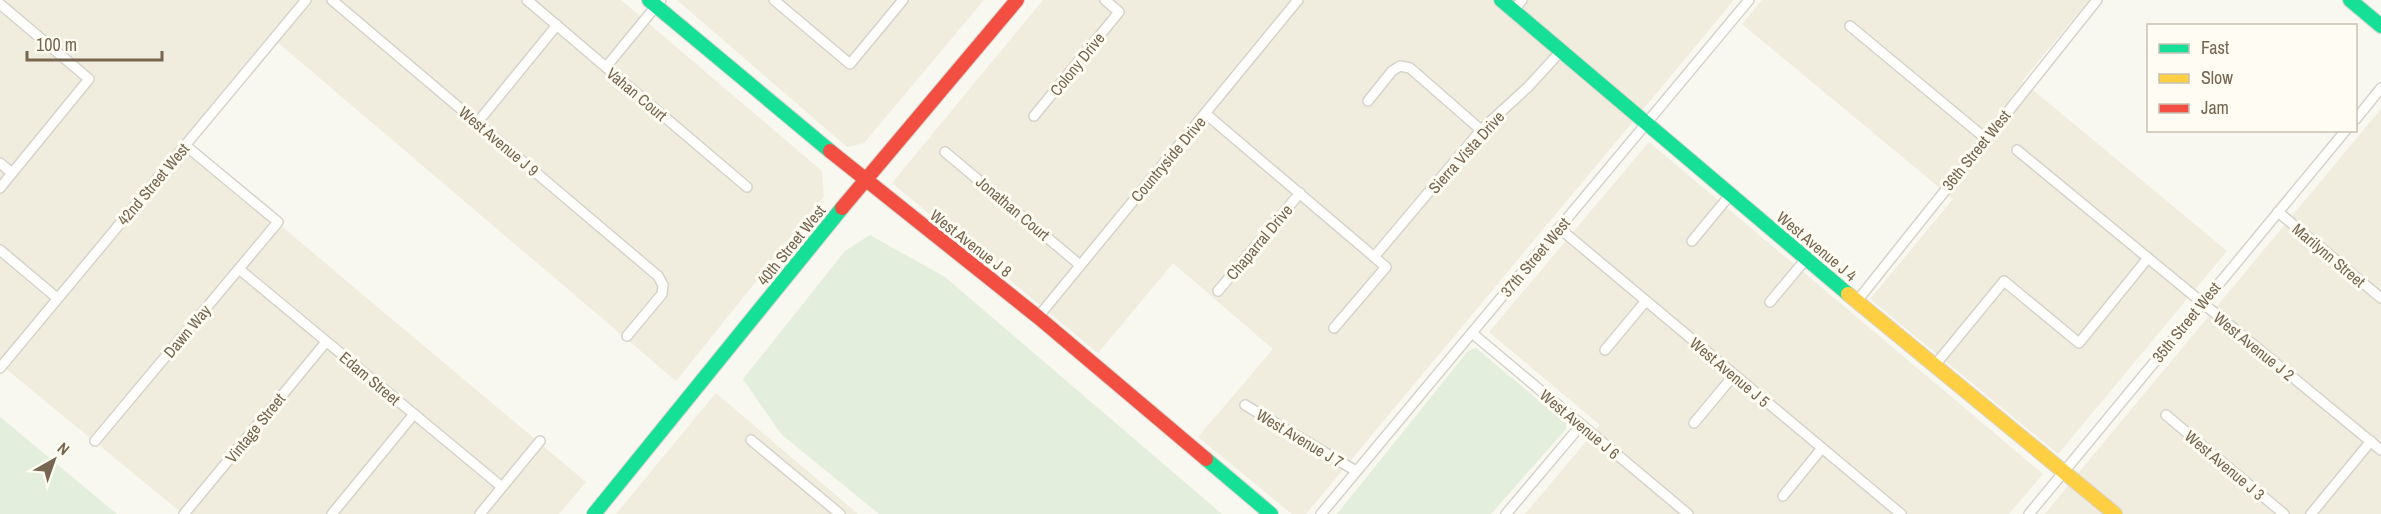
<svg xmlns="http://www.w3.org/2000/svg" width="2381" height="514" font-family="'Archivo Narrow',sans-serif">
  <rect width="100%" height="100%" fill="#f8f7f0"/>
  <g fill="#f0ecde">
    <polygon points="0,0 621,0 822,171 824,197 676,381 269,35 181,142 586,482 559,514 183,514 0,364"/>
    <polygon points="677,0 984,0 864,143 847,147"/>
    <polygon points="1043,0 1734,0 1306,514 1292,514 1198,437 1273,349 1173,263 1098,353 892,183"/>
    <polygon points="1762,0 2089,0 2022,81 2227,251 2058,454 1870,299 1953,199 1742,24"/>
    <polygon points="2381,109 2381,514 2045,514 2075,477"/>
    <polygon points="1649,142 2043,474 2009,514 1525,514 1600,425 1489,332"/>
    <polygon points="716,393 858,514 616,514"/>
  </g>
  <g fill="#e3efdc">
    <polygon points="870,235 945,277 1222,514 879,514 781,434 743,379 845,251"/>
    <polygon points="1476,348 1566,423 1566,429 1491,514 1337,514 1468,351"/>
    <polygon points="0,417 117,514 0,514"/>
  </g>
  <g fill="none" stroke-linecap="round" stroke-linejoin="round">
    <g stroke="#d6d3cb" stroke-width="12">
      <g id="street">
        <polyline points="332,0 658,276 663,285 662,294 627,336"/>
        <polyline points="527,0 747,187"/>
        <polyline points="774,0 850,64 903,0"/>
        <polyline points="0,4 89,79 0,188"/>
        <polyline points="1514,10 1522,0"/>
        <polyline points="1850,26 1985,138"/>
        <polyline points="606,67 661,0"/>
        <polyline points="1368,101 1392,71 1400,66 1410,68 1481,130"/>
        <polyline points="1206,114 1386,267 1334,328"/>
        <polyline points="1034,116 1119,12 1105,0"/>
        <polyline points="2356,119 2381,88"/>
        <polyline points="477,123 557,25"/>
        <polyline points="2017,150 2381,450"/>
        <polyline points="945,152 1080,265"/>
        <polyline points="0,163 12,173"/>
        <polyline points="2278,212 2381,298"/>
        <polyline points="1559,228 1901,514"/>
        <polyline points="1692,241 1730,195"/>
        <polyline points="0,250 57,298"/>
        <polyline points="1374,257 1481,130 1528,87 1561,51"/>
        <polyline points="239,269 502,487"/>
        <polyline points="1218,291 1300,193"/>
        <polyline points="1857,301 2097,0"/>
        <polyline points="1770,302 1806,259"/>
        <polyline points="1038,317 1298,0"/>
        <polyline points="1472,333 1688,514"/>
        <polyline points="1605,350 1645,302"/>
        <polyline points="1935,365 2004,281 2079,343 2148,258"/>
        <polyline points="0,368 306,0"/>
        <polyline points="1245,405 1356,471"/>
        <polyline points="2166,415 2284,514"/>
        <polyline points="1694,423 1734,375"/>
        <polyline points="751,440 840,514"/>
        <polyline points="95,441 278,222 185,145"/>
        <polyline points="1783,496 1822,448"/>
        <polyline points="184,514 326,342"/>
        <polyline points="332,514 414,414"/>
        <polyline points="480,514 540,441"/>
        <polyline points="1321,514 1749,0"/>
        <polyline points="1506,514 1581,425"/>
        <polyline points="2029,514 2346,130"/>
        <polyline points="2311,514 2371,441"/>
      </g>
    </g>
    <g stroke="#d7d4cc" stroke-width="16">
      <g id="fast">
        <polyline points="649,0 830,151"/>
        <polyline points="1501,0 1848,294"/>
        <polyline points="2350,0 2381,26"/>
        <polyline points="1206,459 1271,514"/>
        <polyline points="594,514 842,208"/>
      </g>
    </g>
    <g stroke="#d7d4cc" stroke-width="16">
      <polyline id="slow" points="1848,294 2115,514"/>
    </g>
    <g stroke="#d7d4cc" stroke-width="16">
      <g id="jam">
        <polyline points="830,151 1038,317 1206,459"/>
        <polyline points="842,208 1017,0"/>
      </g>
    </g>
    <use href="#street" stroke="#fefefd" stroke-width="9"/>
    <use href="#fast" stroke="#16e098" stroke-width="14"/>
    <use href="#slow" stroke="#ffcf43" stroke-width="14"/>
    <use href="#jam" stroke="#f24e42" stroke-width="14"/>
  </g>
  <g text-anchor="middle" stroke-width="6" stroke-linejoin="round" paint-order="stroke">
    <g font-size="16" fill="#776650" stroke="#fefcf3">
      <text transform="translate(1077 64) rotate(-51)" y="6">Colony Drive</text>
      <text transform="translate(637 94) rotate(40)" y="6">Vahan Court</text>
      <text transform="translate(499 141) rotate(40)" y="6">West Avenue J 9</text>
      <text transform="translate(1976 150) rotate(-51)" y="6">36th Street West</text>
      <text transform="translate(1466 152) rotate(-48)" y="6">Sierra Vista Drive</text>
      <text transform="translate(1168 159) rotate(-50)" y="6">Countryside Drive</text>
      <text transform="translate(153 184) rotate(-50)" y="6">42nd Street West</text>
      <text transform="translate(1013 208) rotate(40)" y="6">Jonathan Court</text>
      <text transform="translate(1259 242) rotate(-50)" y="6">Chaparral Drive</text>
      <text transform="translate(971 243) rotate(38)" y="6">West Avenue J 8</text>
      <text transform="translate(791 245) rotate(-51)" y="6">40th Street West</text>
      <text transform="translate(1817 246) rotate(40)" y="6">West Avenue J 4</text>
      <text transform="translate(2329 255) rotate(40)" y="6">Marilynn Street</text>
      <text transform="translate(1535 257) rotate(-50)" y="6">37th Street West</text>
      <text transform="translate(2186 322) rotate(-51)" y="6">35th Street West</text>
      <text transform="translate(187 331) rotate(-50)" y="6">Dawn Way</text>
      <text transform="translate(2254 346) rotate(39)" y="6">West Avenue J 2</text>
      <text transform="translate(1730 372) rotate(40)" y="6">West Avenue J 5</text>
      <text transform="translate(370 378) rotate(40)" y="6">Edam Street</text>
      <text transform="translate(1580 424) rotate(40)" y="6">West Avenue J 6</text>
      <text transform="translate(255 428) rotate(-51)" y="6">Vintage Street</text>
      <text transform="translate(1300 438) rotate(31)" y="6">West Avenue J 7</text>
      <text transform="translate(2225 465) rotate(40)" y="6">West Avenue J 3</text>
    </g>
  </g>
  <rect x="2147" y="24" width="210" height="108" fill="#fefcf3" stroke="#c8c0b2" stroke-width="1.5"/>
  <rect x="2159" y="44" width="30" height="9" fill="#16e098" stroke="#c8c0b2" stroke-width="1.5"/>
  <text x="2201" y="54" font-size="18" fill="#776650">Fast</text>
  <rect x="2159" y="74" width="30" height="9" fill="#ffcf43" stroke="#c8c0b2" stroke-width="1.5"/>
  <text x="2201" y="84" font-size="18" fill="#776650">Slow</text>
  <rect x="2159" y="104" width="30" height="9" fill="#f24e42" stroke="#c8c0b2" stroke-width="1.5"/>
  <text x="2201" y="114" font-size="18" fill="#776650">Jam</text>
  <g transform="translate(54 460) rotate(40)" stroke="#fefcf3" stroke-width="4.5" paint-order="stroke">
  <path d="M0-4.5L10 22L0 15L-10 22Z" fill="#776650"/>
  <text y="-9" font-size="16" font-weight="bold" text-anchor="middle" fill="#776650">N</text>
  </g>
  <path d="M27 51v9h135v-9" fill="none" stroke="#776650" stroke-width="3"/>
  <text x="36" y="51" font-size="18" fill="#776650" stroke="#fefcf3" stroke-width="4.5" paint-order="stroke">100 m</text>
</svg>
